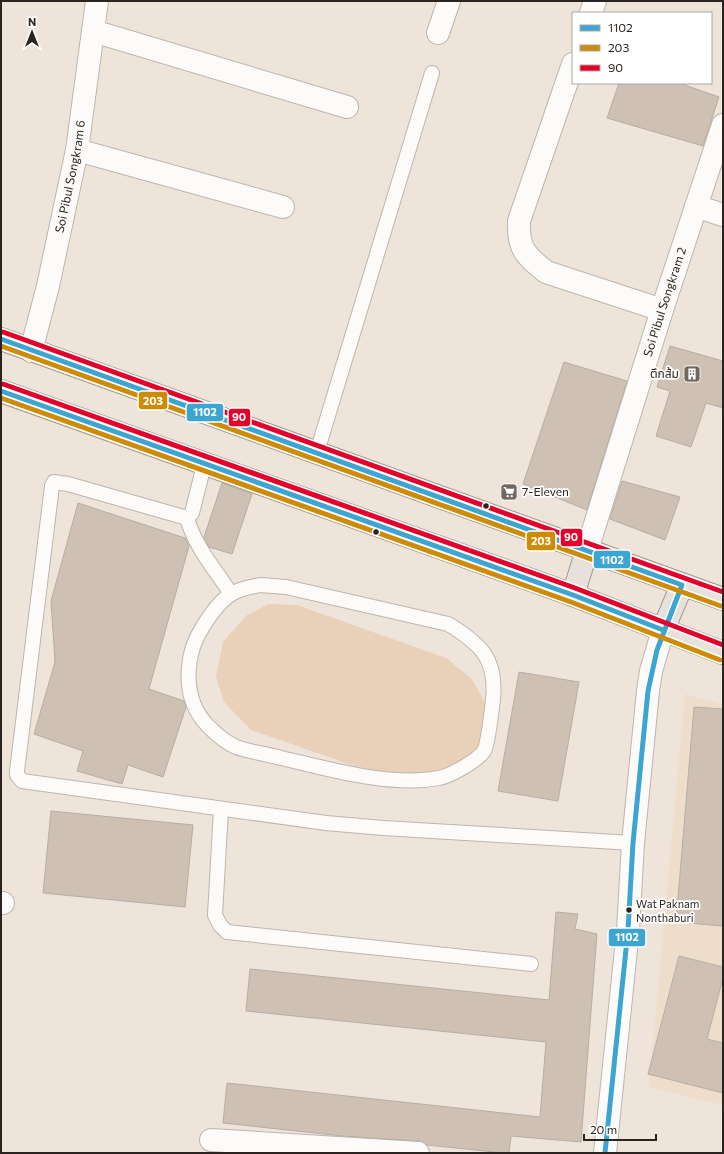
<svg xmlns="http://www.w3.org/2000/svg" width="724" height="1154" font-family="Commissioner,'Noto Sans Thai',sans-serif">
  <rect width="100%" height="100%" fill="#eee4da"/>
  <polygon fill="#efddcc" points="685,694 723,705 723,1105 649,1087"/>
  <polygon fill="#e9d0b8" points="269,604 297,605 446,658 471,678 484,700 486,726 479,755 464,766 406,784 251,730 224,702 216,677 223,642 247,615"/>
  <g fill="#cec1b4" stroke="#b5ada5">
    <polygon points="619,83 679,83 719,97 703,146 607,118"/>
    <polygon points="670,346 723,361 723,408 706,403 691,447 656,436 670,391 657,387"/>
    <polygon points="564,362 627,381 587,510 523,484"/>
    <polygon points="622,481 680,497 665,540 610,519"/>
    <polygon points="222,483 252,494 232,554 209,547 204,537"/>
    <polygon points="78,503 185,538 189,546 149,689 184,701 186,707 163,777 128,765 122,784 77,771 83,751 34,734 55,662 51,601"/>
    <polygon points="519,672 579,682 558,801 498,791"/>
    <polygon points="694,707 723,709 723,926 676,922"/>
    <polygon points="51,811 193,825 185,907 43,893"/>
    <polygon points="556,912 578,914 575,929 597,934 581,1142 511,1136 509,1153 504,1153 427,1145 419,1141 342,1136 223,1123 227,1083 540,1117 546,1042 246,1011 250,969 549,1000"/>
    <polygon points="679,956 723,967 723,978 707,1039 723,1043 723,1093 648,1074"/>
  </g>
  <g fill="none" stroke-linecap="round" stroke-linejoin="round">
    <g stroke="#bdb5ae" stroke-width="16">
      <g id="service">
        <polyline points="317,452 432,73"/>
        <polyline points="204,465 192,513 187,518 68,484 54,482 52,486 17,771 17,775 22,781 326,823 383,828 633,843"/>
        <path d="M 187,518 C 195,547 215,569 231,594"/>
        <path d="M 260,585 L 286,587 L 448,624 C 481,644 497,659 493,699 C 492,708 488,744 484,751 C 477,761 450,776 439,778 C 390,787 329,769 281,758 C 267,754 250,752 236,747 C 227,743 215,733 208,726 C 188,705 185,678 192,650 C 197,633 217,601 233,593 C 242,588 250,587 260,585 Z"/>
        <polyline points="221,809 215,915 220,925 227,932 531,964"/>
      </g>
    </g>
    <g stroke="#bdb5ae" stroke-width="24">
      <g id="minor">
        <polyline points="591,13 595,1"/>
        <polyline points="93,31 347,107"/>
        <polyline points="438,33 449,1"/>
        <path d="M 573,64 L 519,221 C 518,249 525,255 546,272 L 662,310"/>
        <polyline points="77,150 283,207"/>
        <polyline points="696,206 723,215"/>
        <path id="s1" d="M 31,351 L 48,286 L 77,150 L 97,1"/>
        <path id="s2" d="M 587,550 L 662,310 L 723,125"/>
        <polyline points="1,903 3,903"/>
        <polyline points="211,1140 418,1153"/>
        <polyline points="605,1153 628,930 633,843 648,691 651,671 663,630"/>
      </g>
    </g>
    <g stroke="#a69a8e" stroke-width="24">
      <g id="primary">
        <polyline points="1,339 723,599"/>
        <polyline points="1,391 573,595 723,653"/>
        <polyline points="573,595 587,550"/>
        <polyline points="663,630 682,585"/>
      </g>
    </g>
    <use href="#service" stroke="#fcfbf9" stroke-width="14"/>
    <use href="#minor" stroke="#fcfbf9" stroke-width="22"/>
    <use href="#primary" stroke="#e6e1db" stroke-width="22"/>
    <g stroke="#fff" stroke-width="8">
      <g id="bus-1">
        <polyline points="1,339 682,585 657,650 648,691 633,843 628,930 605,1153"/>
        <polyline points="1,391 573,595 663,630"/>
      </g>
    </g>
    <g stroke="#fff" stroke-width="8">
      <g id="bus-2">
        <polyline points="1,346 721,606"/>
        <polyline points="1,398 571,602 720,660"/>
      </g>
    </g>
    <g stroke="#fff" stroke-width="8">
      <g id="bus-3">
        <polyline points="3,332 723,592"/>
        <polyline points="3,384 575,588 723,645"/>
      </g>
    </g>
    <use href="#bus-1" stroke="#3ca5d1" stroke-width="5"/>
    <use href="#bus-2" stroke="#ce8c06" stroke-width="5"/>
    <use href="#bus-3" stroke="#e4002b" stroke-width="5"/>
  </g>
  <defs>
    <g id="building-square" transform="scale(0.9)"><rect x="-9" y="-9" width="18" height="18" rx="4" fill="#6f6760" stroke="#fff"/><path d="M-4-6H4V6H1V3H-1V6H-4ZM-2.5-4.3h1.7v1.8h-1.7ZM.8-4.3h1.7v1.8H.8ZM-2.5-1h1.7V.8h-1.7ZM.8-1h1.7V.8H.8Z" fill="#fff"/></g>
    <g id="supermarket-square" transform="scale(0.9)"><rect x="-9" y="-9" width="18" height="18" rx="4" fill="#6f6760" stroke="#fff"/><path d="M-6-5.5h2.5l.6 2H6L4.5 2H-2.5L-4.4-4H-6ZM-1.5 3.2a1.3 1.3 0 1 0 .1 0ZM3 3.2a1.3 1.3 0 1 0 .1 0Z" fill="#fff"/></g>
  </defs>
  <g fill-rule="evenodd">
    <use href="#building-square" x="692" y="374"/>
    <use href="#supermarket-square" x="509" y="492"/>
  </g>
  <g fill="#2b241e" stroke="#fff" stroke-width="1.5">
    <circle cx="486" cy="506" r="3.5"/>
    <circle cx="376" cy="532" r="3.5"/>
    <circle cx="629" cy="910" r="3.5"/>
  </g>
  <g text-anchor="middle" stroke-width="3.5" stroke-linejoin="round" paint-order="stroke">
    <g font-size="11" fill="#2b241e" stroke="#fff" text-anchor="start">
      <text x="636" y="908">Wat Paknam<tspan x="636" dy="14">Nonthaburi</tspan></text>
    </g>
    <g font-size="12" fill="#2b241e" stroke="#fff">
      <text dy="4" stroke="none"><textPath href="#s1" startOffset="179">Soi Pibul Songkram 6</textPath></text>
      <text dy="4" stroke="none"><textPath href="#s2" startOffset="260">Soi Pibul Songkram 2</textPath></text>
    </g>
    <g font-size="12" fill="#2b241e" stroke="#fff" text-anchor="end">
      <text x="679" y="378">ตึกส้ม</text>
      <text x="522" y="496" text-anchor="start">7-Eleven</text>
    </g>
  </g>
  <g stroke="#fff" stroke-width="1.5">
    <rect x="138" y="391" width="30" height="19" rx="4" fill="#ce8c06"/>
    <rect x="186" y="403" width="38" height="19" rx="4" fill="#3ca5d1"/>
    <rect x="228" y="408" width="23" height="19" rx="4" fill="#e4002b"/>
    <rect x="560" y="528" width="23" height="19" rx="4" fill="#e4002b"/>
    <rect x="526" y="531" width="30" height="20" rx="4" fill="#ce8c06"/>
    <rect x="593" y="550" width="38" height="19" rx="4" fill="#3ca5d1"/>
    <rect x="608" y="928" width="38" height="19" rx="4" fill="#3ca5d1"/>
  </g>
  <g font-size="11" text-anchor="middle" font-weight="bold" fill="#fff">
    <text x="153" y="405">203</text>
    <text x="205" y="416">1102</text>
    <text x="239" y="421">90</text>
    <text x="571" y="541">90</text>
    <text x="541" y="545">203</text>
    <text x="612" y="564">1102</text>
    <text x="627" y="941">1102</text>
  </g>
  <rect width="724" height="1154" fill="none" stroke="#2b241e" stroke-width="4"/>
  <rect x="572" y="12" width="140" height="72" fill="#ffffff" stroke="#aaa7a5"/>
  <rect x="580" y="25" width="20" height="6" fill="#3ca5d1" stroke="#aaa7a5"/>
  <text x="608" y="32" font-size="12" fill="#2b241e">1102</text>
  <rect x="580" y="45" width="20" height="6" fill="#ce8c06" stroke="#aaa7a5"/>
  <text x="608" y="52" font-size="12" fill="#2b241e">203</text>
  <rect x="580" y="65" width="20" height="6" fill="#e4002b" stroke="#aaa7a5"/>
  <text x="608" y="72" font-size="12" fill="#2b241e">90</text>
  <g transform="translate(32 32)" stroke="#ffffff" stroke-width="3" paint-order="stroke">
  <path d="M0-3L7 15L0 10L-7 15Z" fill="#2b241e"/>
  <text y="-6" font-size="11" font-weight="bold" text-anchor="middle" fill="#2b241e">N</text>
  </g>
  <path d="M584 1134v6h72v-6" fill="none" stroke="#2b241e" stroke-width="2"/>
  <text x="590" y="1134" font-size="12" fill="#2b241e" stroke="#ffffff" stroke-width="3" paint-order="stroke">20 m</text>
</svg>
